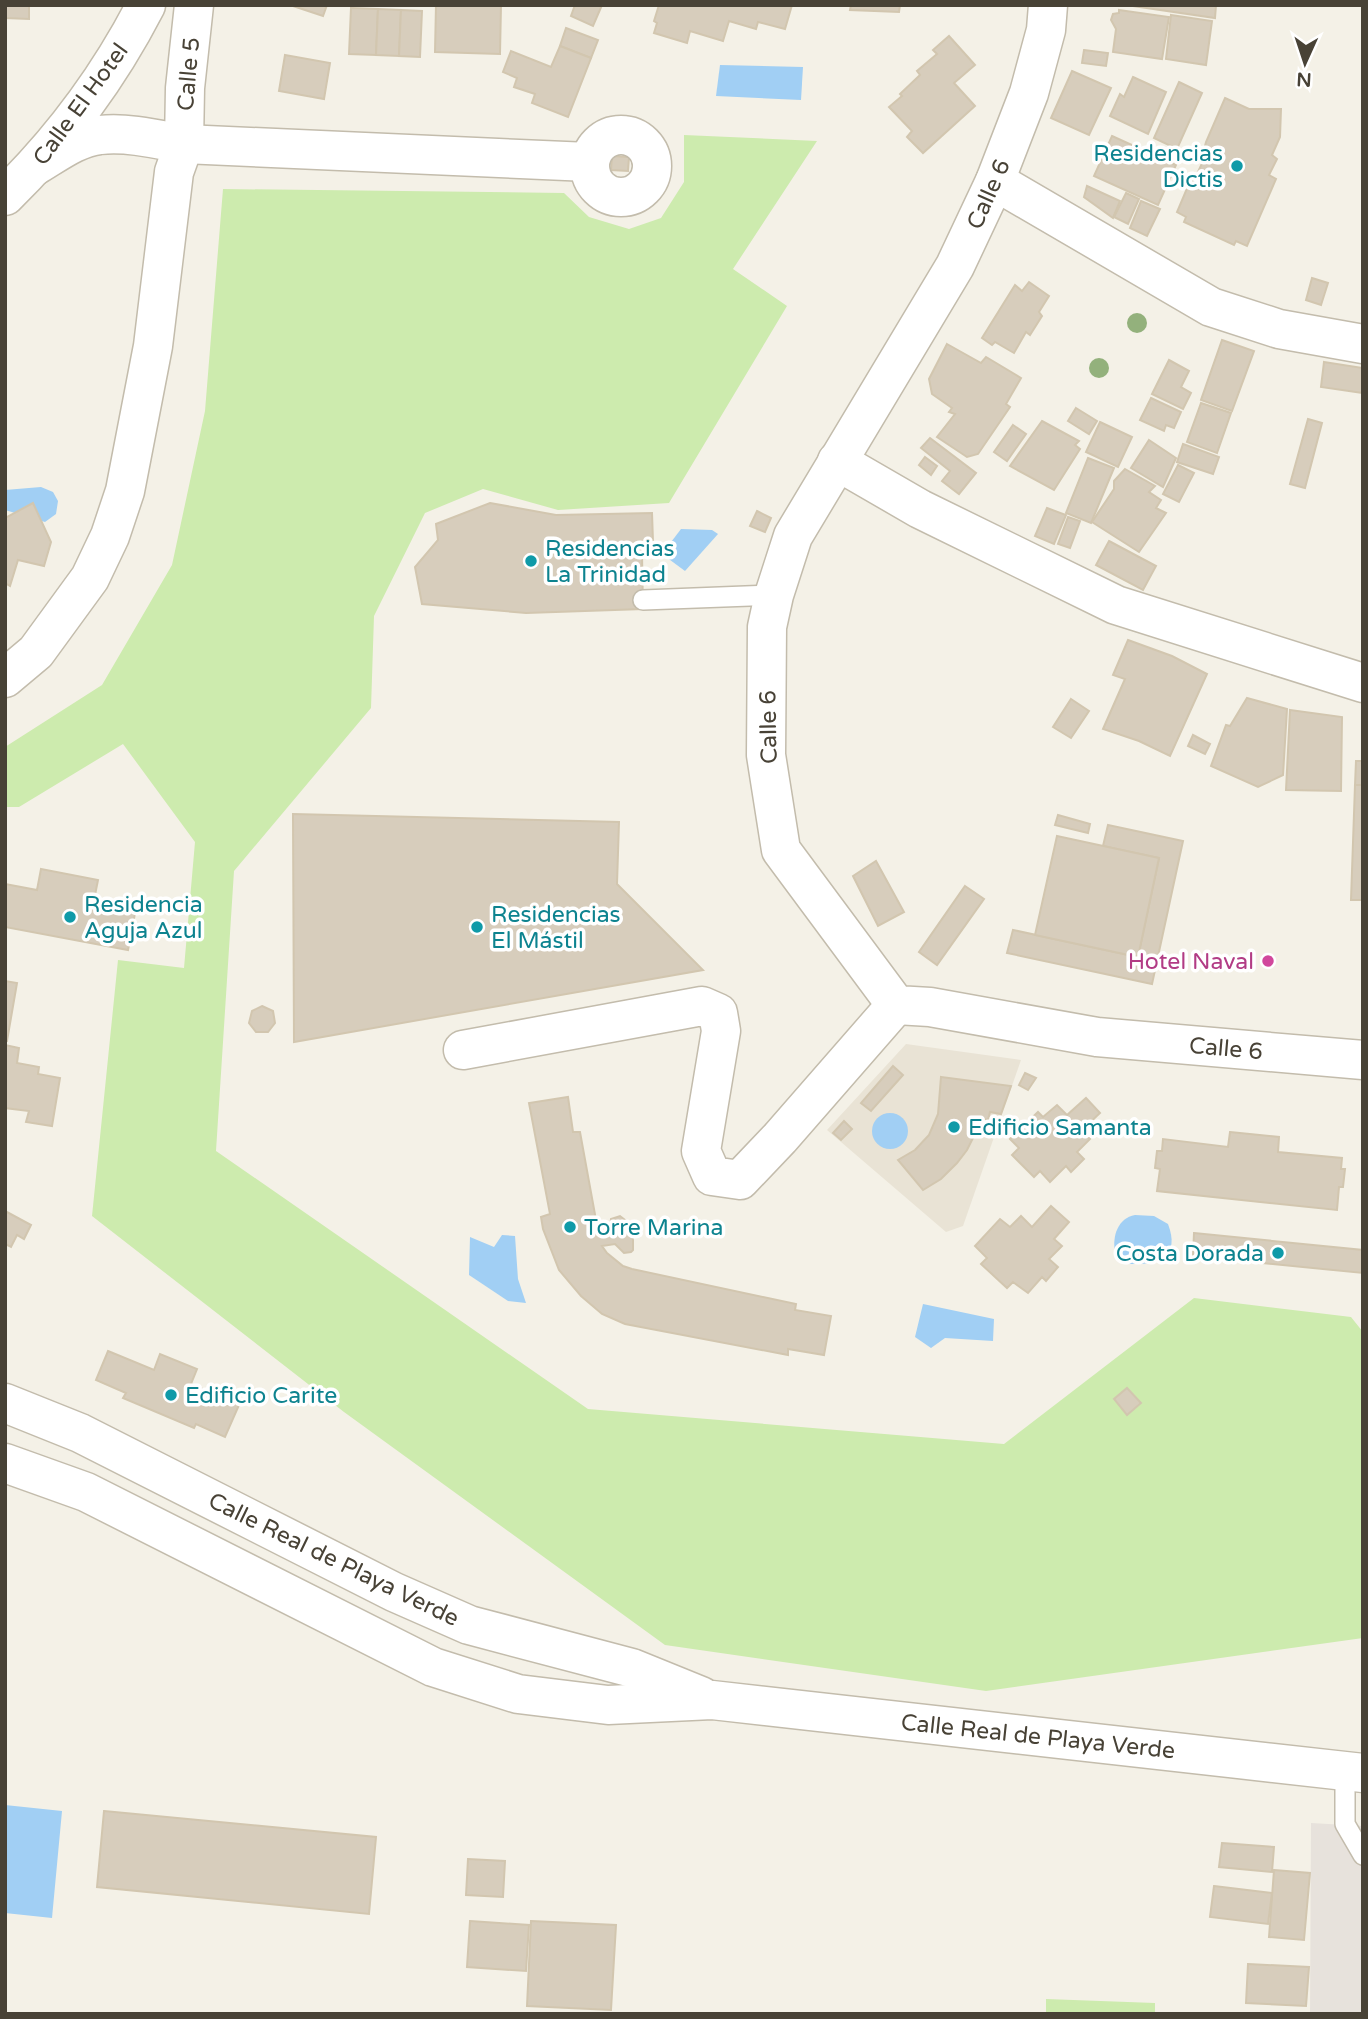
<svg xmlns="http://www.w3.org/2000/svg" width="1368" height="2019" font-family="'Varela Round',sans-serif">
  <rect width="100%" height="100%" fill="#f4f1e7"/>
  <polygon fill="#e9e3d5" points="906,1044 1021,1060 963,1226 946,1232 827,1130"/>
  <polygon fill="#e7e2dc" points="1311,1823 1363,1826 1363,2014 1310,2014"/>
  <g fill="#cdebae">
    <polygon points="684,135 817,141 733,269 787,306 669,503 558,510 483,489 425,513 374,616 371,708 234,871 216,1151 588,1409 1004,1444 1194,1298 1351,1317 1363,1332 1363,1638 986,1691 665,1645 344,1412 92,1216 118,960 184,968 195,842 123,744 19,807 5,807 5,747 102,685 172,565 205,411 223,189 564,193 589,217 629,229 661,218 684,182"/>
    <polygon points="1046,1999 1155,2003 1155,2014 1046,2014"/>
  </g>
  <g fill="#a1cff4">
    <polygon points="720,65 803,67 801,100 716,96"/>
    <polygon points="41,487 53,492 58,501 56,514 45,522 5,510 5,490"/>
    <polygon points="681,529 712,530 718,534 685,571 662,554"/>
    <circle cx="890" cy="1131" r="18"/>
    <path d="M 1135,1215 L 1154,1216 L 1168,1224 C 1181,1258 1157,1265 1129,1264 L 1115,1252 C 1112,1236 1118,1218 1135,1215 Z"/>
    <polygon points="502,1235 515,1236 518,1279 526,1303 508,1301 469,1275 470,1237 494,1247"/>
    <polygon points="923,1304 994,1319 993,1341 945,1338 931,1348 915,1337"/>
    <polygon points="5,1805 62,1811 52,1918 5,1913"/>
  </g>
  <g fill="#d7cdbc" stroke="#d2c6af" stroke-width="2">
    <polygon points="5,5 29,5 29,19 5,18"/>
    <polygon points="290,5 327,5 323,16"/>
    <polygon points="436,5 501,5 500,54 435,52"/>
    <polygon points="602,5 593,26 571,16 575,5"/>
    <polygon points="659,5 792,5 785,29 758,22 756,29 729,21 723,41 690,31 687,43 654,33 657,23 654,21"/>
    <polygon points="851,5 900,5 899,12 850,10"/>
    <polygon points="1126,5 1216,5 1215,18"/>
    <polygon points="351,8 378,9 376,55 349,54"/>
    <polygon points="378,9 401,10 399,56 376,55"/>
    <polygon points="401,10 422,11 420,57 399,56"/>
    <polygon points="1119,10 1169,17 1162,59 1113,52 1116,29 1111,20 1113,14 1119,13"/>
    <polygon points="1171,15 1212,21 1206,65 1166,59"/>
    <polygon points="566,28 598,40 591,58 560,46"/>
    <polygon points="949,36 975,65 954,83 975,106 923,153 907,137 912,131 889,107 902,96 900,94 920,75 917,71 937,54 933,50"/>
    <polygon points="560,46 591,58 568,117 532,103 535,94 514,87 517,78 503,72 511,51 551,67"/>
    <polygon points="1084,50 1108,53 1106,66 1082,63"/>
    <polygon points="285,55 330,63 324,99 279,91"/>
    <polygon points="1072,71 1111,88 1089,135 1051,118"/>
    <polygon points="1133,77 1166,92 1148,134 1110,116 1120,94 1124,97"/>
    <polygon points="1179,82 1202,93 1177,149 1154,138"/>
    <polygon points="1225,98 1249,109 1281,109 1280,137 1272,155 1277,159 1269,175 1276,179 1247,246 1236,241 1234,245 1184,222 1186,217 1177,212 1191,179 1195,173 1197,174 1206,155 1203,154 1206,142"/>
    <polygon points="1112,136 1176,165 1158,205 1094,176"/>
    <polygon points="612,156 629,157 628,171 611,170"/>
    <polygon points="1087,186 1120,201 1113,218 1084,197"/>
    <polygon points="1126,193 1139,199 1128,224 1114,217"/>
    <polygon points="1141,201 1160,209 1147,236 1130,228"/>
    <polygon points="1312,278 1328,283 1321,305 1306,300"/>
    <polygon points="1029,282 1049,296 1039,312 1042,316 1030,335 1026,332 1014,353 995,342 992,345 982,338 1015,285 1022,291"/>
    <polygon points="1222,340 1254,351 1232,411 1201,400"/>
    <polygon points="947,344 981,363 986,357 1021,378 1006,404 1010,407 978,454 967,457 937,437 955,414 949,412 952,408 932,394 929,379"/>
    <polygon points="1169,360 1189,371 1181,387 1191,393 1183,409 1152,394"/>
    <polygon points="1324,362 1363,368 1363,393 1321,387"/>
    <polygon points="1151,398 1181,412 1174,428 1166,425 1164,431 1140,420"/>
    <polygon points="1201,403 1231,413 1217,453 1187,442"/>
    <polygon points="1076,408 1097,421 1089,434 1068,421"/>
    <polygon points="1308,419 1322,423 1305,488 1290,484"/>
    <polygon points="1042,421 1079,441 1075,445 1080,449 1054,490 1010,466"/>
    <polygon points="1100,422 1132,437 1118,467 1086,452"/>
    <polygon points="1013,425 1026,434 1007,461 994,452"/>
    <polygon points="930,438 976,473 959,494 942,481 950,471 921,448"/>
    <polygon points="1149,440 1176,458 1163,487 1131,468"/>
    <polygon points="1183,444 1219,457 1213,474 1177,462"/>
    <polygon points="925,457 937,466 931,475 919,465"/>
    <polygon points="1088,458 1114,468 1091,523 1066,513"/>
    <polygon points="1178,465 1194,473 1179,502 1163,494"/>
    <polygon points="1125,469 1155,486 1149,492 1161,500 1156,508 1166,513 1139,552 1092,522 1114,489 1114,481"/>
    <polygon points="33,503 51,542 44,566 18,560 10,586 5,583 5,518"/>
    <polygon points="490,503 556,515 652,513 653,542 642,554 643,609 526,613 422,604 415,567 438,540 436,524"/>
    <polygon points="1047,508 1066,515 1054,544 1035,536"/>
    <polygon points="757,511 771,518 765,532 750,526"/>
    <polygon points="1068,517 1080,521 1070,548 1058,544"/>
    <polygon points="1109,541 1156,566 1143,590 1096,565"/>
    <polygon points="1128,640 1172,656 1207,674 1170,756 1139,741 1103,729 1125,679 1113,675"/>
    <polygon points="1247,698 1287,709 1283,775 1258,787 1211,766 1226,725 1230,726"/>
    <polygon points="1071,699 1089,711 1071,738 1053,727"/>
    <polygon points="1290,710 1342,717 1341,791 1286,790"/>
    <polygon points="1193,735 1210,744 1205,754 1188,746"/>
    <polygon points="1356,761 1363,761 1363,785 1355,785"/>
    <polygon points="1355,785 1363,785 1363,900 1351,900"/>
    <polygon points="293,814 619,822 617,884 703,970 294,1042"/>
    <polygon points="1058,815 1090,824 1088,833 1055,825"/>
    <polygon points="1108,825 1183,841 1152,984 1007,953 1013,930 1138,957 1159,858 1103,846"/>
    <polygon points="1057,836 1159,858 1138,957 1035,935"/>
    <polygon points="876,861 904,912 878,926 853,876"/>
    <polygon points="41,869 98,880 94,900 136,908 128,950 5,927 5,884 37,890"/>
    <polygon points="965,886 984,899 937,965 919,952"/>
    <polygon points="5,981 17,983 7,1041 5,1041"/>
    <polygon points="262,1006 273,1011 275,1023 268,1032 256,1032 249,1023 252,1011"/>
    <polygon points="5,1045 19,1048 17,1063 39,1067 38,1074 60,1078 52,1126 26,1122 29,1111 5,1108"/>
    <polygon points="893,1066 903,1075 871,1111 861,1103"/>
    <polygon points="1025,1073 1036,1078 1028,1090 1019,1085"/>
    <polygon points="941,1077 1011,1086 1001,1114 990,1112 988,1120 978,1118 975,1134 967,1150 957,1163 941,1179 923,1190 898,1160 915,1150 929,1135 938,1114"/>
    <polygon points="568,1097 573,1132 580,1132 598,1231 610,1228 611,1219 620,1216 629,1223 633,1240 633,1250 631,1252 624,1253 615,1244 602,1246 607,1253 623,1266 632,1269 796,1304 795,1310 831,1316 824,1355 788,1349 788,1355 625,1324 602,1314 581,1296 559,1270 543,1229 541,1217 550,1214 529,1103"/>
    <polygon points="1086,1098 1100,1113 1082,1130 1090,1139 1077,1152 1084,1159 1071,1172 1066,1166 1050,1182 1040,1171 1034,1177 1012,1155 1019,1148 1010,1139 1038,1112 1043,1117 1057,1105 1067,1115"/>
    <polygon points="844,1121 852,1129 841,1140 833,1133"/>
    <polygon points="1230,1132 1279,1137 1278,1152 1342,1158 1341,1169 1345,1169 1343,1187 1339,1187 1337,1210 1157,1191 1160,1169 1155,1168 1157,1151 1162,1151 1163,1139 1228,1147"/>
    <polygon points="1051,1206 1069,1222 1054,1239 1062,1246 1049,1259 1058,1267 1046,1281 1042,1277 1028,1293 1013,1282 1007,1288 981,1264 987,1258 975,1246 1000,1219 1010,1227 1021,1216 1032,1227"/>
    <polygon points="5,1211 31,1225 24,1239 17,1235 11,1247 5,1244"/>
    <polygon points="1194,1233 1363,1250 1363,1273 1193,1256"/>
    <polygon points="108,1351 154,1370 160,1354 197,1369 191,1384 239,1405 225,1437 196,1424 194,1428 123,1398 126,1393 96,1380"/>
    <polygon points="1127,1388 1141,1403 1127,1415 1114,1399"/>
    <polygon points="104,1811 376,1837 369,1914 97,1887"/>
    <polygon points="1222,1843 1274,1847 1272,1872 1219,1867"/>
    <polygon points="468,1859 505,1861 503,1897 466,1895"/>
    <polygon points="1274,1870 1310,1873 1304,1940 1269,1937"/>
    <polygon points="1214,1886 1272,1893 1268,1924 1210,1917"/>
    <polygon points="470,1921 529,1925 526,1971 467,1967"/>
    <polygon points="531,1921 616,1925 611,2010 527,2006"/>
    <polygon points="1248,1964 1309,1967 1306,2006 1246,2003"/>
  </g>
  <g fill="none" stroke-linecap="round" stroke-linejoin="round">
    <g stroke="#c3bcac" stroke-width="22">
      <g id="service">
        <polyline points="643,600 774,595"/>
        <polyline points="1345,1771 1345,1824 1363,1855"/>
      </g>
    </g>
    <g stroke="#c3bcac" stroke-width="41">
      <g id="minor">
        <polyline points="1048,5 1046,30 1029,93 995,181 955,266 793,536 774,595 767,627 766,755 781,850 896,1005 930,1007 1097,1037 1363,1060"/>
        <circle cx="621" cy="166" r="31"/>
        <path d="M 35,166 C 54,155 77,137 100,135 C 127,132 157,139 184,144 L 589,162"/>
        <polyline points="995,181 1211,307 1279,329 1363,344"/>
        <path d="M 5,196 C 61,141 110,75 146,5"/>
        <polyline points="837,461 920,509 1116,605 1363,683"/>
        <polyline points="5,678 36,652 90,578 110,536 125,491 153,346 174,172 184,144 185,88 194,5"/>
        <polyline points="463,1050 702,1006 718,1013 721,1031 701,1151 712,1176 740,1180 780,1138 896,1005"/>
      </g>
    </g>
    <g stroke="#c3bcac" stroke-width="41">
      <g id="tertiary">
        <polyline points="5,1403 80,1433 394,1592 469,1625 632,1668 701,1696"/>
        <polyline points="5,1463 86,1492 433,1667 518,1694 608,1705 712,1700 1363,1773"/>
      </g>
    </g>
    <use href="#service" stroke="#fff" stroke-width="19"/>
    <use href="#minor" stroke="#fff" stroke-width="38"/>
    <use href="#tertiary" stroke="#fff" stroke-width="38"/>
  </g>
  <g fill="#93b17c">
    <circle cx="1137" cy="323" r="10"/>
    <circle cx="1099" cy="368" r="10"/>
  </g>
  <g fill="#0f9aa8" stroke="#fff" stroke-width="2.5">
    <circle cx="1237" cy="166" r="7"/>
    <circle cx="531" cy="561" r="7"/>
    <circle cx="70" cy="917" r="7"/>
    <circle cx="477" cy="927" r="7"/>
    <circle cx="954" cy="1127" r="7"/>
    <circle cx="570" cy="1227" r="7"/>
    <circle cx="1278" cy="1253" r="7"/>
    <circle cx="171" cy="1395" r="7"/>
  </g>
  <circle fill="#d1479c" stroke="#fff" stroke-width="2.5" cx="1268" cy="961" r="7"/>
  <g text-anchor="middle" stroke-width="7" stroke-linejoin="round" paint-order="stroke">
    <g font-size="23" fill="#484236" stroke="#fff">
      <text transform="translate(188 74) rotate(-85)" y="8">Calle 5</text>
      <text transform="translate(80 104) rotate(-54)" y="8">Calle El Hotel</text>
      <text transform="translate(988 194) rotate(-66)" y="8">Calle 6</text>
      <text transform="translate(768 727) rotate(-91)" y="8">Calle 6</text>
      <text transform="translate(1226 1048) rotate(5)" y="8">Calle 6</text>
      <text transform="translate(334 1559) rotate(26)" y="8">Calle Real de Playa Verde</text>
      <text transform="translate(1038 1736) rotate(6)" y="8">Calle Real de Playa Verde</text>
    </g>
    <g font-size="23" fill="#0d838f" stroke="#fff" text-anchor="start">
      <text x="1223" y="161" text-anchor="end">Residencias<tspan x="1223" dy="26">Dictis</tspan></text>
      <text x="545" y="556">Residencias<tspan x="545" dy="26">La Trinidad</tspan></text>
      <text x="84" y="912">Residencia<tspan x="84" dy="26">Aguja Azul</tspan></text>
      <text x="491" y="922">Residencias<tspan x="491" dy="26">El Mástil</tspan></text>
      <text x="968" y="1135">Edificio Samanta</text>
      <text x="584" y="1235">Torre Marina</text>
      <text x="1264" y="1261" text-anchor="end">Costa Dorada</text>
      <text x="185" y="1403">Edificio Carite</text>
    </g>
    <g font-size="23" fill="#b23c85" stroke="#fff" text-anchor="end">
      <text x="1254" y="969">Hotel Naval</text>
    </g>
  </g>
  <rect width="1368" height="2019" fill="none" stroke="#484236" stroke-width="14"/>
  <g transform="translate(1305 63) rotate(183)" stroke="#ffffff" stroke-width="5" paint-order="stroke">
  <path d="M0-5L12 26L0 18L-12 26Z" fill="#484236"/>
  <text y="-10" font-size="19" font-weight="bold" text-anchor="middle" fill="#484236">N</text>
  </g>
</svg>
